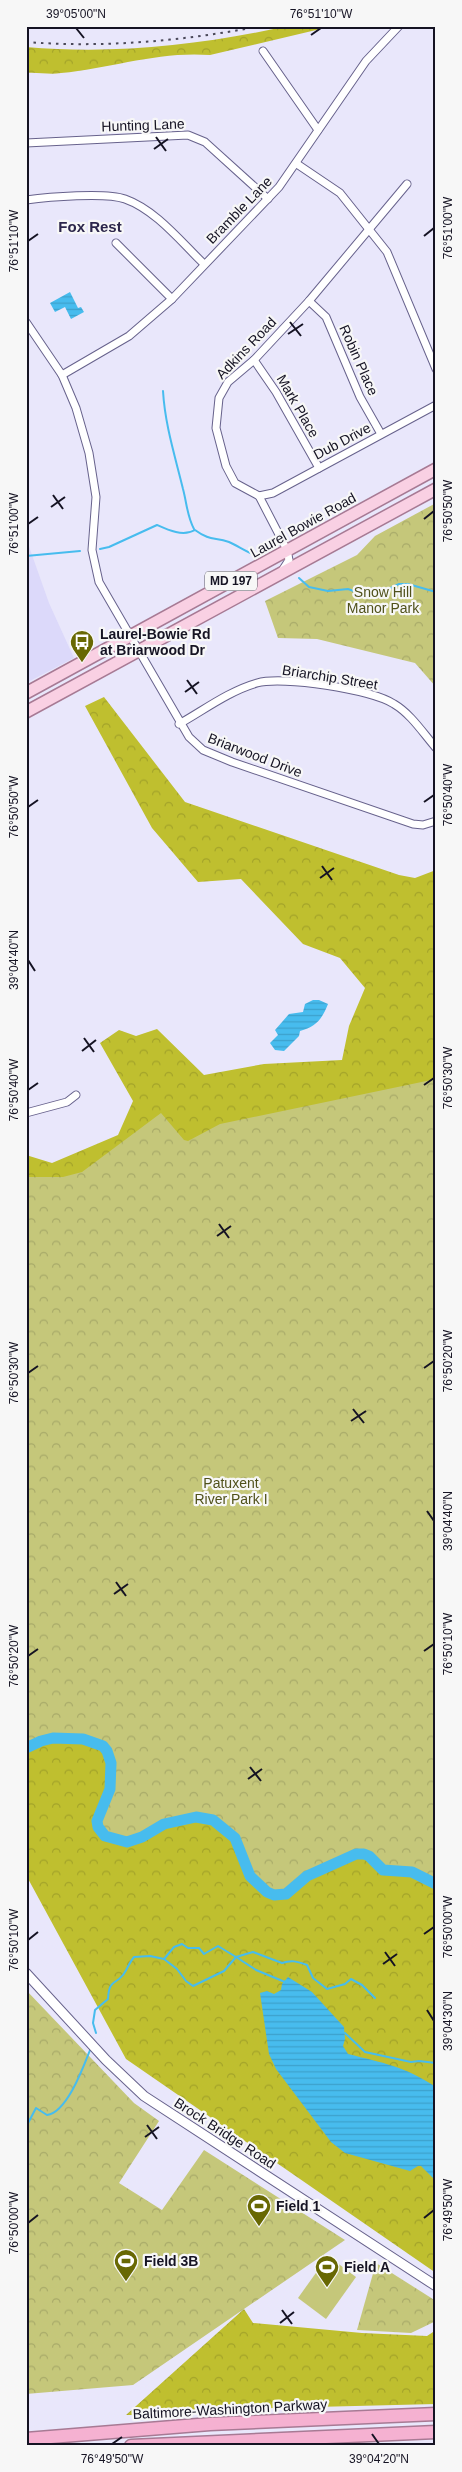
<svg xmlns="http://www.w3.org/2000/svg" width="462" height="2472" font-family="Helvetica,sans-serif">
  <defs>
    <pattern id="forest-crowns" width="20" height="18" patternUnits="userSpaceOnUse" patternTransform="scale(1.25)"><rect width="20" height="18" fill="#bfbf2f"/><path d="M2 6a3 3 0 1 1 6 0M12 15a3 3 0 1 1 6 0" fill="none" stroke="#a3a329"/></pattern>
    <pattern id="park-crowns" width="20" height="18" patternUnits="userSpaceOnUse" patternTransform="scale(1.25)"><rect width="20" height="18" fill="#c5c77a"/><path d="M2 6a3 3 0 1 1 6 0M12 15a3 3 0 1 1 6 0" fill="none" stroke="#a8aa69"/></pattern>
    <pattern id="water-rules" width="6" height="5" patternUnits="userSpaceOnUse" patternTransform="scale(1.25)"><rect width="6" height="5" fill="#47bcee"/><path d="M0 2.5h6" fill="none" stroke="#3da1cc"/></pattern>
  </defs>
  <rect width="100%" height="100%" fill="#e9e7fb"/>
  <polygon fill="#dcd9fa" points="26,538 49,603 74,658 26,683"/>
  <polygon fill="#c5c77a" points="328,2256 356,2277 326,2319 298,2298"/>
  <g fill="url(#forest-crowns)">
    <path d="M 288,26 L 333,26 L 210,55 C 159,51 112,68 61,73 C 50,75 38,72 26,73 L 26,47 C 114,55 202,45 288,26 Z"/>
    <polygon points="104,697 185,802 399,875 415,878 436,870 436,2273 126,2059 26,1875 26,1155 52,1163 118,1135 133,1101 100,1043 119,1030 136,1036 157,1029 204,1075 264,1064 342,1060 349,1026 365,988 340,958 303,944 241,879 198,882 152,828 85,706"/>
    <polygon points="244,2309 253,2323 362,2333 427,2336 436,2330 436,2404 237,2409 154,2415 126,2415"/>
  </g>
  <g fill="url(#park-crowns)">
    <polygon points="436,503 436,687 415,663 317,639 278,638 265,601 357,555 375,536"/>
    <path d="M 436,1079 L 436,1884 C 425,1880 415,1873 405,1871 C 398,1869 389,1872 382,1869 C 375,1866 372,1857 365,1854 C 354,1851 319,1869 309,1875 C 299,1881 292,1896 279,1896 C 243,1896 247,1832 213,1820 C 198,1814 175,1818 161,1825 C 148,1832 136,1845 120,1842 C 111,1840 99,1834 98,1824 C 96,1815 106,1805 108,1796 C 118,1767 111,1741 77,1739 C 60,1737 40,1737 26,1748 L 26,1177 L 63,1177 L 82,1172 L 161,1113 L 184,1140 L 188,1141 L 220,1124 Z"/>
    <polygon points="26,1990 134,2103 159,2121 119,2183 162,2210 204,2150 345,2240 133,2385 26,2394"/>
    <polygon points="376,2263 436,2301 436,2321 411,2333 357,2330"/>
  </g>
  <g fill="url(#water-rules)">
    <polygon points="70,292 78,308 81,307 84,312 71,319 65,307 55,312 50,303"/>
    <path d="M 313,1000 L 319,1000 L 328,1004 C 322,1019 316,1027 300,1031 L 299,1036 L 284,1051 L 275,1050 L 270,1043 L 278,1035 L 275,1030 L 289,1014 L 303,1012 L 305,1004 Z"/>
    <path d="M 288,1977 L 312,1992 L 344,2027 L 345,2039 L 343,2046 L 348,2054 C 383,2063 404,2066 436,2087 L 436,2181 L 421,2166 L 418,2166 L 410,2171 L 345,2153 L 331,2142 L 276,2069 L 269,2054 L 260,1993 L 267,1991 L 274,1994 L 281,1990 L 282,1984 Z"/>
  </g>
  <g fill="none" stroke-linecap="round" stroke-linejoin="round">
    <g stroke="#47bcee" stroke-width="2">
      <path d="M 163,391 C 165,425 175,456 183,489 C 187,504 187,516 194,529"/>
      <path d="M 100,549 L 109,547 L 157,525 C 168,530 183,537 195,530 C 210,541 214,537 229,542 C 238,546 246,552 255,555"/>
      <polyline points="26,556 80,551"/>
      <polyline points="299,578 309,587 328,591 348,589 362,594 382,592 399,584 408,584 436,592"/>
      <polyline points="164,1959 177,1969 186,1981 193,1986 224,1971 236,1957 256,1970 285,1982"/>
      <path d="M 96,2033 L 93,2023 L 95,2010 L 108,1999 C 109,1979 115,1985 123,1975 C 127,1970 129,1963 134,1957 L 150,1956 L 164,1959 L 174,1947 L 182,1944 L 188,1948 L 199,1948 L 204,1954 L 218,1946 L 236,1957 L 253,1952 L 282,1963 C 291,1960 297,1961 307,1965 L 313,1978 L 327,1989 L 345,1984 L 351,1979 L 362,1985 L 375,1998"/>
      <polyline points="345,2033 365,2052 411,2062 419,2061 436,2063"/>
      <path d="M 26,2127 L 36,2108 L 47,2115 C 67,2112 83,2068 90,2050"/>
    </g>
    <polyline stroke="#47bcee" stroke-width="11" points="26,1748 41,1741 53,1738 83,1739 103,1746 107,1751 111,1763 110,1789 97,1821 98,1827 105,1836 127,1842 142,1837 164,1824 196,1817 213,1820 235,1838 250,1876 267,1892 274,1895 286,1894 307,1876 356,1854 364,1854 369,1856 383,1870 412,1872 436,1884"/>
    <g stroke="#67628c" stroke-width="9">
      <g id="minor">
        <polyline points="263,51 318,130"/>
        <polyline points="26,143 188,135 205,142 268,199"/>
        <polyline points="297,164 340,193 387,252 436,369"/>
        <path d="M 26,200 C 48,197 106,192 125,199 C 156,210 181,242 204,264"/>
        <polyline points="116,243 172,299"/>
        <polyline points="309,301 326,317 360,397 381,434"/>
        <polyline points="26,322 62,375 76,408 89,453 96,497 92,550 99,582 189,737 203,750 232,762 413,824 423,825 436,821"/>
        <polyline points="254,360 276,392 319,468"/>
        <polyline points="62,375 129,336 172,299 279,187 366,61 399,26"/>
        <polyline points="259,496 273,493 436,405"/>
        <polyline points="282,571 289,560 287,550 259,496 235,483 226,466 216,428 219,398 228,382 254,360 309,301 407,184"/>
        <path d="M 179,724 C 204,710 229,691 257,683 C 282,676 371,689 394,704 C 411,714 423,733 436,748"/>
        <polyline points="26,1113 67,1102 76,1095"/>
      </g>
    </g>
    <g stroke="#67628c" stroke-width="11">
      <polyline id="tertiary" points="26,1973 106,2060 144,2096 436,2286"/>
    </g>
    <g stroke="#a77a94" stroke-width="14">
      <g id="primary">
        <polyline points="26,693 436,469"/>
        <polyline points="26,712 436,489"/>
      </g>
    </g>
    <g stroke="#a77a94" stroke-width="15">
      <g id="motorway">
        <polyline points="26,2439 210,2424 436,2414"/>
        <polyline points="131,2446 436,2432"/>
      </g>
    </g>
    <use href="#minor" stroke="#fff" stroke-width="7"/>
    <use href="#tertiary" stroke="#fff" stroke-width="9"/>
    <use href="#primary" stroke="#f9d0e3" stroke-width="11"/>
    <use href="#motorway" stroke="#f5b1d1" stroke-width="12"/>
    <path stroke="#4a4859" stroke-width="2" stroke-dasharray="2.5 5" stroke-linecap="butt" d="M 26,42 C 104,48 184,41 261,26"/>
  </g>
  <path fill="none" stroke="#151323" stroke-width="2" d="M 76,28 L 84,38M 311,35 L 321,28M 156,137 L 166,151M 154,149 L 168,139M 424,236 L 434,228M 28,241 L 38,234M 290,322 L 301,336M 288,334 L 303,324M 53,495 L 63,509M 51,507 L 65,497M 424,519 L 434,511M 28,524 L 38,517M 187,680 L 197,694M 185,692 L 199,682M 424,802 L 434,795M 28,807 L 38,800M 322,866 L 332,880M 320,878 L 334,868M 28,960 L 35,971M 84,1038 L 94,1052M 82,1051 L 96,1040M 424,1085 L 434,1078M 28,1090 L 38,1083M 219,1224 L 229,1238M 217,1236 L 231,1226M 424,1368 L 434,1361M 28,1373 L 38,1366M 353,1409 L 364,1423M 351,1421 L 366,1411M 427,1511 L 434,1521M 116,1582 L 126,1596M 114,1594 L 128,1584M 424,1651 L 434,1644M 28,1656 L 38,1649M 250,1767 L 261,1781M 248,1779 L 262,1769M 424,1934 L 434,1927M 28,1940 L 38,1932M 385,1952 L 395,1966M 383,1964 L 397,1954M 427,2010 L 434,2021M 147,2125 L 157,2139M 145,2137 L 159,2127M 424,2218 L 434,2210M 28,2223 L 38,2215M 282,2310 L 292,2324M 280,2323 L 294,2312M 372,2434 L 379,2444M 112,2444 L 122,2437"/>
  <defs>
    <g id="bus-pin" transform="scale(1.25)"><path d="M0 17L-7.5 6A9.5 9.5 0 1 1 7.5 6Z" fill="#686803" stroke="#f7f7f7"/><path d="M-5-6H5V4H4V6H2V4H-2V6H-4V4H-5ZM-3.5-4V0h7V-4ZM-3.5 1.2v1.5H-2V1.2ZM2 1.2v1.5H3.5V1.2Z" fill="#fff"/></g>
    <g id="stadium-pin" transform="scale(1.25)"><path d="M0 17L-7.5 6A9.5 9.5 0 1 1 7.5 6Z" fill="#686803" stroke="#f7f7f7"/><path d="M0-5a6.5 5 0 1 0 0 10a6.5 5 0 1 0 0-10ZM-3.5-1.8h7v3.6h-7Z" fill="#fff"/></g>
  </defs>
  <g fill-rule="evenodd">
    <use href="#bus-pin" x="82" y="642"/>
    <use href="#stadium-pin" x="259" y="2206"/>
    <use href="#stadium-pin" x="126" y="2261"/>
    <use href="#stadium-pin" x="327" y="2267"/>
  </g>
  <g text-anchor="middle" stroke-width="4.5" stroke-linejoin="round" paint-order="stroke">
    <rect fill="#f7f7f7" stroke="#595763" stroke-width="1" x="205" y="571.5" width="52" height="19" rx="4"/>
    <g font-size="12" font-weight="bold" fill="#151323">
      <text x="231" y="585">MD 197</text>
    </g>
    <g font-size="14" fill="#151323" stroke="#f7f7f7">
      <text transform="translate(143 125) rotate(-2)" y="5">Hunting Lane</text>
      <text transform="translate(239 210) rotate(-46)" y="5">Bramble Lane</text>
      <text transform="translate(246 348) rotate(-46)" y="5">Adkins Road</text>
      <text transform="translate(359 360) rotate(66)" y="5">Robin Place</text>
      <text transform="translate(298 406) rotate(60)" y="5">Mark Place</text>
      <text transform="translate(342 441) rotate(-28)" y="5">Dub Drive</text>
      <text transform="translate(303 525) rotate(-29)" y="5">Laurel Bowie Road</text>
      <text transform="translate(330 677) rotate(9)" y="5">Briarchip Street</text>
      <text transform="translate(255 755) rotate(21)" y="5">Briarwood Drive</text>
      <text transform="translate(225 2133) rotate(33)" y="5">Brock Bridge Road</text>
      <text transform="translate(230 2409) rotate(-3)" y="5">Baltimore-Washington Parkway</text>
    </g>
    <g font-size="14" fill="#50511b" stroke="#f7f7f7">
      <text x="383" y="597">Snow Hill<tspan x="383" dy="16">Manor Park</tspan></text>
      <text x="231" y="1488">Patuxent<tspan x="231" dy="16">River Park I</tspan></text>
    </g>
    <g font-size="14" font-weight="bold" fill="#151323" stroke="#f7f7f7" text-anchor="start">
      <text x="100" y="639">Laurel-Bowie Rd<tspan x="100" dy="16">at Briarwood Dr</tspan></text>
      <text x="276" y="2211">Field 1</text>
      <text x="144" y="2266">Field 3B</text>
      <text x="344" y="2272">Field A</text>
    </g>
    <g font-size="15" font-weight="bold" fill="#2c264b" stroke="#f7f7f7">
      <text x="90" y="232">Fox Rest</text>
    </g>
  </g>
  <rect width="462" height="2472" fill="none" stroke="#f7f7f7" stroke-width="55"/>
  <rect x="28" y="28" width="406" height="2416" fill="none" stroke="#151323" stroke-width="2"/>
  <g font-size="12" text-anchor="middle" fill="#151323">
    <text x="76" y="18">39°05'00"N</text>
    <text x="321" y="18">76°51'10"W</text>
    <text transform="translate(448 228) rotate(-90)" y="4">76°51'00"W</text>
    <text transform="translate(14 241) rotate(-90)" y="4">76°51'10"W</text>
    <text transform="translate(448 511) rotate(-90)" y="4">76°50'50"W</text>
    <text transform="translate(14 524) rotate(-90)" y="4">76°51'00"W</text>
    <text transform="translate(448 795) rotate(-90)" y="4">76°50'40"W</text>
    <text transform="translate(14 807) rotate(-90)" y="4">76°50'50"W</text>
    <text transform="translate(14 960) rotate(-90)" y="4">39°04'40"N</text>
    <text transform="translate(448 1078) rotate(-90)" y="4">76°50'30"W</text>
    <text transform="translate(14 1090) rotate(-90)" y="4">76°50'40"W</text>
    <text transform="translate(448 1361) rotate(-90)" y="4">76°50'20"W</text>
    <text transform="translate(14 1373) rotate(-90)" y="4">76°50'30"W</text>
    <text transform="translate(448 1521) rotate(-90)" y="4">39°04'40"N</text>
    <text transform="translate(448 1644) rotate(-90)" y="4">76°50'10"W</text>
    <text transform="translate(14 1656) rotate(-90)" y="4">76°50'20"W</text>
    <text transform="translate(448 1927) rotate(-90)" y="4">76°50'00"W</text>
    <text transform="translate(14 1940) rotate(-90)" y="4">76°50'10"W</text>
    <text transform="translate(448 2021) rotate(-90)" y="4">39°04'30"N</text>
    <text transform="translate(448 2210) rotate(-90)" y="4">76°49'50"W</text>
    <text transform="translate(14 2223) rotate(-90)" y="4">76°50'00"W</text>
    <text x="112" y="2463">76°49'50"W</text>
    <text x="379" y="2463">39°04'20"N</text>
  </g>
</svg>
